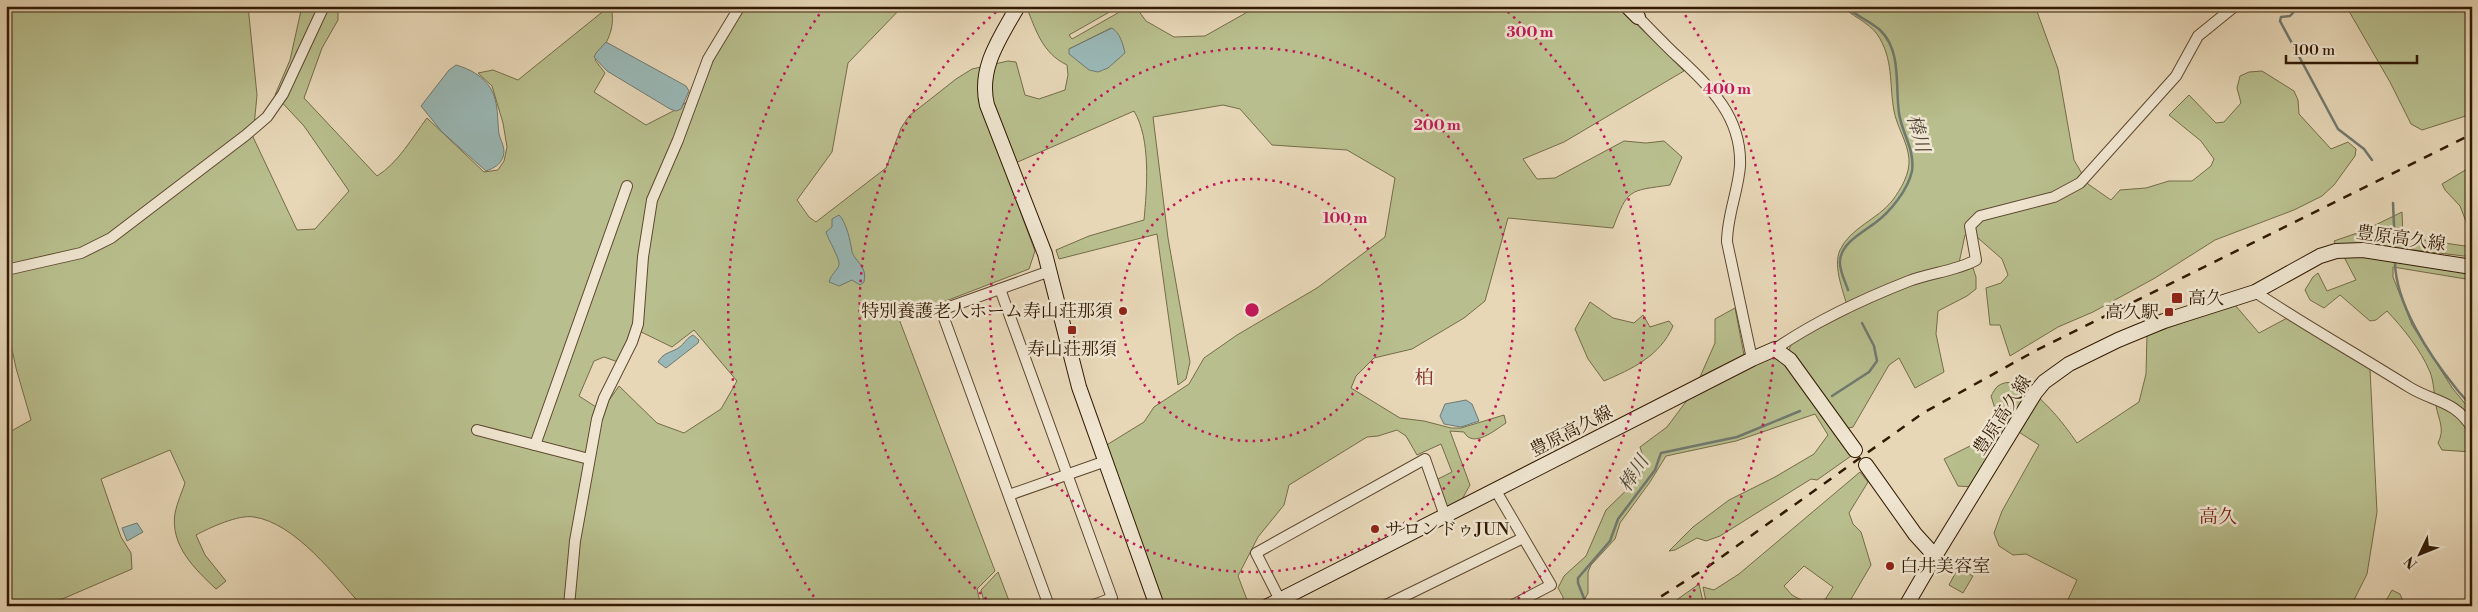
<svg xmlns="http://www.w3.org/2000/svg" width="2478" height="612" font-family="'Libre Bodoni','Noto Serif JP',serif">
  <rect width="100%" height="100%" fill="#e7d7b7"/>
  <filter id="stains"><feTurbulence type="fractalNoise" baseFrequency=".004" numOctaves="4"/><feColorMatrix values="0 0 0 0 .2 0 0 0 0 .09 0 0 0 0 .02 0 0 0 .5 -.17"/></filter>
  <radialGradient id="worn" r=".72"><stop offset=".6" stop-color="#630" stop-opacity="0"/><stop offset="1" stop-color="#630" stop-opacity=".3"/></radialGradient>
  <g fill="#b8be8d" stroke="#756c48" fill-rule="evenodd">
    <path d="M 6,6 L 248,6 L 257,95 L 253,137 L 297,230 L 315,229 L 349,191 L 304,126 L 275,95 L 290,60 L 302,6 L 338,6 L 338,20 L 322,48 L 304,98 L 377,176 C 398,163 412,138 427,118 L 484,172 L 498,170 L 504,161 L 507,147 L 503,123 L 492,86 L 478,73 L 493,70 L 518,80 L 606,9 L 611,7 C 616,29 607,43 595,60 L 605,73 L 594,92 L 646,125 L 679,108 L 702,89 L 717,51 L 746,6 L 903,6 L 848,63 L 832,152 L 797,200 L 809,217 L 816,222 L 886,168 L 901,128 L 909,116 L 956,79 L 972,69 L 1008,61 L 1016,62 L 1025,95 L 1039,99 L 1065,90 L 1068,75 L 1067,65 C 1042,53 1036,30 1026,6 L 1120,6 L 1069,35 L 1072,39 L 1130,6 L 1135,6 L 1146,21 L 1174,37 L 1205,36 L 1258,6 L 1618,6 L 1684,71 L 1564,142 L 1523,159 L 1537,179 L 1555,178 L 1624,141 L 1646,143 L 1664,141 L 1682,157 L 1670,185 C 1629,191 1628,188 1613,228 L 1508,218 L 1485,301 L 1464,318 L 1412,349 L 1374,358 L 1356,376 L 1351,388 L 1400,418 L 1424,421 L 1451,428 L 1461,428 L 1504,415 L 1506,423 C 1495,430 1473,449 1464,432 L 1450,431 L 1470,485 L 1460,503 L 1447,509 L 1436,480 L 1452,472 L 1441,444 L 1417,455 L 1406,436 L 1397,430 L 1378,436 L 1367,437 L 1289,485 L 1284,505 L 1258,537 L 1238,576 L 1249,605 L 1247,606 L 1163,606 L 1105,446 L 1144,422 L 1154,407 L 1189,384 L 1204,358 L 1237,335 L 1317,288 L 1385,237 L 1395,178 L 1347,150 L 1272,145 L 1240,109 L 1223,105 L 1153,117 L 1168,238 L 1190,362 L 1186,379 L 1178,385 L 1157,234 L 1059,259 L 1056,250 L 1089,236 L 1144,220 C 1147,188 1151,139 1134,111 L 1004,168 L 1035,251 L 1029,269 L 899,319 L 995,571 L 977,589 L 981,606 L 362,606 C 335,576 295,523 254,517 C 239,514 209,528 196,535 L 205,555 L 226,581 L 216,589 C 195,569 170,546 175,513 C 177,503 182,492 185,483 L 170,450 L 101,479 L 121,537 L 131,553 L 132,569 L 46,606 L 6,606 L 6,434 L 31,420 L 16,368 L 6,321 ZM 1111,28 L 1083,65 L 1069,49 ZM 633,328 L 672,347 L 694,330 L 737,381 L 721,409 L 684,433 L 657,423 L 619,386 L 610,399 L 596,407 L 579,396 L 594,361 L 604,357 L 618,362 Z"/>
    <path d="M 1841,6 L 2035,6 L 2058,69 L 2074,160 L 2088,184 L 2111,200 L 2120,190 L 2146,188 L 2169,181 L 2192,181 L 2211,166 L 2214,159 L 2201,141 L 2169,115 L 2189,95 L 2216,123 L 2224,122 L 2241,103 L 2237,88 L 2240,76 L 2249,72 L 2262,71 L 2294,91 L 2298,100 L 2299,114 L 2331,149 L 2348,142 L 2356,149 L 2355,156 L 2334,185 L 2322,196 L 2294,210 L 2215,240 L 2155,278 L 2093,312 L 2058,327 L 2010,356 L 2000,325 L 1990,325 L 1986,288 L 2001,283 L 2008,275 L 2002,259 L 1978,238 L 1965,235 L 1959,263 L 1964,270 L 1973,268 L 1976,277 L 1976,289 L 1967,296 L 1938,311 L 1936,334 L 1944,372 L 1915,388 L 1899,358 L 1889,365 L 1853,427 L 1845,429 L 1789,350 L 1792,342 L 1849,313 C 1845,295 1832,267 1840,250 C 1850,228 1878,219 1892,201 C 1901,189 1910,174 1909,159 C 1908,143 1897,127 1894,111 C 1889,84 1894,59 1877,34 C 1869,23 1851,15 1841,6 Z"/>
    <polygon points="2346,6 2472,6 2472,114 2422,130 2411,124 2390,82"/>
    <polygon points="2472,166 2472,237 2460,206 2445,190 2442,184"/>
    <polygon points="2402,212 2403,237 2472,247 2472,257 2364,244 2336,245 2334,241 2363,231"/>
    <path d="M 2359,255 L 2472,273 L 2472,280 L 2393,267 L 2393,277 L 2412,325 L 2453,389 L 2472,412 L 2472,452 L 2442,450 L 2438,443 C 2445,429 2439,421 2436,406 C 2434,395 2434,382 2430,372 C 2421,350 2403,328 2387,311 L 2376,320 L 2370,321 L 2340,295 L 2324,308 L 2310,300 L 2305,290 L 2313,277 L 2318,273 L 2327,291 L 2356,280 L 2344,257 Z"/>
    <path d="M 1590,302 L 1613,318 L 1634,323 L 1643,315 L 1650,327 L 1669,321 L 1673,326 C 1660,356 1632,369 1604,381 L 1588,359 L 1575,329 Z"/>
    <path d="M 2235,305 L 2259,333 L 2289,317 L 2370,369 L 2377,512 L 2367,574 L 2351,606 L 2065,606 L 2077,580 L 2026,554 L 2013,555 L 1999,546 L 1994,533 L 2002,511 L 2039,445 L 2011,427 L 1974,487 L 1958,486 L 1944,459 L 1984,439 L 1998,418 L 1991,396 C 1993,393 1995,388 1998,386 C 2023,368 2065,425 2077,443 L 2139,402 L 2146,374 L 2147,335 Z"/>
    <polygon points="1735,308 1744,355 1700,377 1715,343 1715,319"/>
    <polygon points="1776,358 1788,366 1851,456 1817,480 1811,479 1720,536 1706,541 1697,538 1675,550 1669,551 1693,527 1729,500 1775,477 1814,454 1828,435 1815,414 1736,441 1666,456 1650,482 1620,523 1615,539 1591,565 1588,572 1588,593 1581,606 1563,606 1563,597 1558,588 1564,576 1586,556 1606,510 1637,480 1646,466 1640,447 1667,427 1691,395 1766,359"/>
    <polygon points="1860,472 1868,482 1849,513 1853,524 1861,532 1871,565 1847,606 1821,606 1833,587 1804,566 1784,586 1792,595 1812,606 1707,606 1703,587 1714,590 1739,574"/>
    <polygon points="1958,568 1973,576 1963,593 1949,585"/>
    <polygon points="998,572 1011,606 985,606 981,590"/>
    <polygon points="1699,584 1704,606 1668,606"/>
    <polygon points="2392,590 2400,594 2405,606 2383,606"/>
  </g>
  <g fill="#99b8b7" stroke="#70796f">
    <path d="M 1112,28 C 1120,33 1123,44 1125,53 L 1108,68 L 1098,72 L 1089,70 L 1069,54 L 1069,49 Z"/>
    <polygon points="606,42 686,86 689,91 681,109 676,111 670,109 607,71 594,57 596,53"/>
    <path d="M 456,65 C 470,69 483,76 491,89 C 499,103 497,120 499,134 C 501,142 506,148 503,157 C 500,165 494,168 486,171 L 442,132 L 421,106 L 449,70 Z"/>
    <path d="M 839,215 C 846,221 851,243 852,252 C 854,259 861,263 863,269 C 865,273 865,277 864,282 L 860,285 L 852,280 L 839,286 L 829,282 C 831,274 837,271 839,265 C 841,261 828,239 826,232 L 832,227 L 832,219 Z"/>
    <path d="M 693,335 L 699,340 L 698,343 L 666,368 L 658,362 C 664,351 673,353 681,346 C 685,342 687,338 693,335 Z"/>
    <polygon points="1466,400 1472,404 1479,421 1461,427 1444,424 1440,416 1445,404"/>
    <polygon points="137,523 143,532 127,541 122,528"/>
  </g>
  <g fill="none" stroke-linecap="round" stroke-linejoin="round">
    <g stroke="#70796f" stroke-width="2.5">
      <path d="M 1845,6 C 1856,16 1870,21 1880,30 C 1902,51 1895,86 1899,113 C 1902,134 1915,149 1912,171 C 1908,190 1890,212 1875,223 C 1863,232 1841,243 1840,261 C 1839,270 1845,281 1848,290"/>
      <polyline points="2299,6 2290,16 2281,17 2280,21 2338,129 2364,149 2372,160"/>
      <polyline points="2393,203 2395,247"/>
      <path d="M 2395,263 C 2396,304 2429,355 2455,387 C 2460,394 2467,400 2472,408"/>
      <polyline points="1832,396 1869,372 1877,361 1874,346 1862,323"/>
      <polyline points="1587,606 1578,583 1578,578 1610,541 1618,519 1655,470 1661,453 1737,437 1800,411"/>
    </g>
    <g stroke="#5f4930" stroke-width="12">
      <g id="street">
        <path d="M 1638,17 C 1651,30 1664,44 1678,57 C 1711,88 1742,117 1740,166 C 1738,192 1727,216 1727,242 L 1752,359"/>
        <polyline points="6,270 81,253 111,238 246,135 267,117 283,94 324,6"/>
        <polyline points="1000,289 1112,598 1091,606"/>
        <path d="M 2255,292 C 2305,325 2358,355 2409,387 C 2433,402 2455,400 2472,428"/>
        <path d="M 1775,349 C 1816,321 1863,299 1909,281 C 1930,273 1956,271 1976,260 L 1970,226 L 1980,216 L 2054,197 L 2080,183 L 2176,76 L 2198,36 L 2235,6"/>
        <polyline points="477,430 589,459"/>
        <polyline points="535,445 627,186"/>
        <polyline points="1496,491 1551,585 1511,606"/>
        <polyline points="1009,495 1106,461"/>
        <polyline points="1280,600 1256,553 1425,459 1445,516"/>
        <polyline points="569,606 575,541 597,419 604,398 632,342 638,324 643,257 652,200 678,140 708,59 740,6"/>
        <polyline points="1049,606 941,310 1050,271"/>
        <polyline points="1384,606 1523,538"/>
      </g>
    </g>
    <g stroke="#321a03" stroke-width="16">
      <g id="secondary">
        <path d="M 1018,6 C 1000,38 978,68 987,105 L 1045,254 L 1079,387 L 1157,606"/>
        <polyline points="1627,6 1638,17"/>
        <polyline points="1866,465 1915,534 1935,556 2035,393 2044,382 2069,364 2118,340 2164,321 2255,292 2320,256 2336,251 2363,250 2472,267"/>
        <polyline points="1268,606 1752,359 1775,349 1790,360 1855,450"/>
        <polyline points="1906,606 1935,556"/>
      </g>
    </g>
    <use href="#street" stroke="#efe5d0" stroke-width="10"/>
    <use href="#secondary" stroke="#efe5d0" stroke-width="14"/>
    <polyline stroke="#321a03" stroke-width="2.5" stroke-dasharray="9 9" stroke-linecap="butt" points="1646,606 1706,568 1923,413 2035,351 2472,134"/>
  </g>
  <g fill="none" stroke="#c2185b" stroke-width="2.5" stroke-dasharray="2.5 5">
    <circle cx="1252" cy="310" r="131"/>
    <circle cx="1252" cy="310" r="262"/>
    <path d="M992 604A393 393 0 0 1 1002 7M1502 7A393 393 0 0 1 1512 604"/>
    <path d="M818 603A524 524 0 0 1 823 9M1681 9A524 524 0 0 1 1686 603"/>
  </g>
  <g fill="#8f2418" stroke="#efe5d0" stroke-width="2">
    <rect x="2171" y="292" width="12" height="12" rx="2.5"/>
    <circle cx="1123" cy="311" r="5"/>
    <rect x="2164" y="307" width="10" height="10" rx="2.5"/>
    <rect x="1067" y="325" width="10" height="10" rx="2.5"/>
    <circle cx="1375" cy="529" r="5"/>
    <circle cx="1890" cy="566" r="5"/>
  </g>
  <g text-anchor="middle" stroke-width="5" stroke-linejoin="round" paint-order="stroke">
    <g font-size="18" fill="#321a03" stroke="#efe5d0">
      <text transform="translate(2401 238) rotate(8)" y="6">豊原高久線</text>
      <text transform="translate(2002 415) rotate(-57)" y="6">豊原高久線</text>
      <text transform="translate(1571 431) rotate(-27)" y="6">豊原高久線</text>
    </g>
    <g font-size="18" fill="#321a03" stroke="#efe5d0" text-anchor="start">
      <text x="2188" y="304">高久</text>
      <text x="1113" y="317" text-anchor="end">特別養護老人ホーム寿山荘那須</text>
      <text x="2159" y="318" text-anchor="end">高久駅</text>
      <text x="1072" y="355" text-anchor="middle">寿山荘那須</text>
      <text x="1385" y="535">サロンドゥJUN</text>
      <text x="1900" y="572">白井美容室</text>
    </g>
    <g font-size="19" font-style="italic" fill="#514939" stroke="#efe5d0">
      <text transform="translate(1919 133) rotate(75)" y="7">棒川</text>
      <text transform="translate(1633 473) rotate(-57)" y="7">棒川</text>
    </g>
    <g font-size="19" fill="#7a1f14" stroke="#efe5d0">
      <text x="1424" y="384">柏</text>
      <text x="2218" y="523">高久</text>
    </g>
  </g>
  <circle cx="1252" cy="310" r="8" fill="#c2185b" stroke="#efe5d0" stroke-width="2.5"/>
  <g font-size="15" text-anchor="middle" font-weight="bold" fill="#c2185b" stroke="#efe5d0" stroke-width="5" stroke-linejoin="round" paint-order="stroke">
    <text x="1530" y="37">300 m</text>
    <text x="1727" y="94">400 m</text>
    <text x="1437" y="130">200 m</text>
    <text x="1345" y="223">100 m</text>
  </g>
  <rect width="2478" height="612" fill="none" stroke="#e7d7b7" stroke-width="25"/>
  <rect x="8" y="8" width="2463" height="597" fill="none" stroke="#321a03" stroke-width="2.5"/>
  <rect x="12" y="12" width="2453" height="587" fill="none" stroke="#321a03"/>
  <g transform="translate(2420 554) rotate(227)" stroke="#efe5d0" stroke-width="4" paint-order="stroke">
  <path d="M0-4L9 19L0 12L-9 19Z" fill="#321a03"/>
  <text y="-8" font-size="14" font-weight="bold" text-anchor="middle" fill="#321a03">N</text>
  </g>
  <path d="M2286 55v8h131v-8" fill="none" stroke="#321a03" stroke-width="2.5"/>
  <text x="2293" y="55" font-size="15" fill="#321a03" stroke="#efe5d0" stroke-width="4" paint-order="stroke">100 m</text>
  <rect width="100%" height="100%" filter="url(#stains)"/>
  <rect width="100%" height="100%" fill="url(#worn)"/>
</svg>
